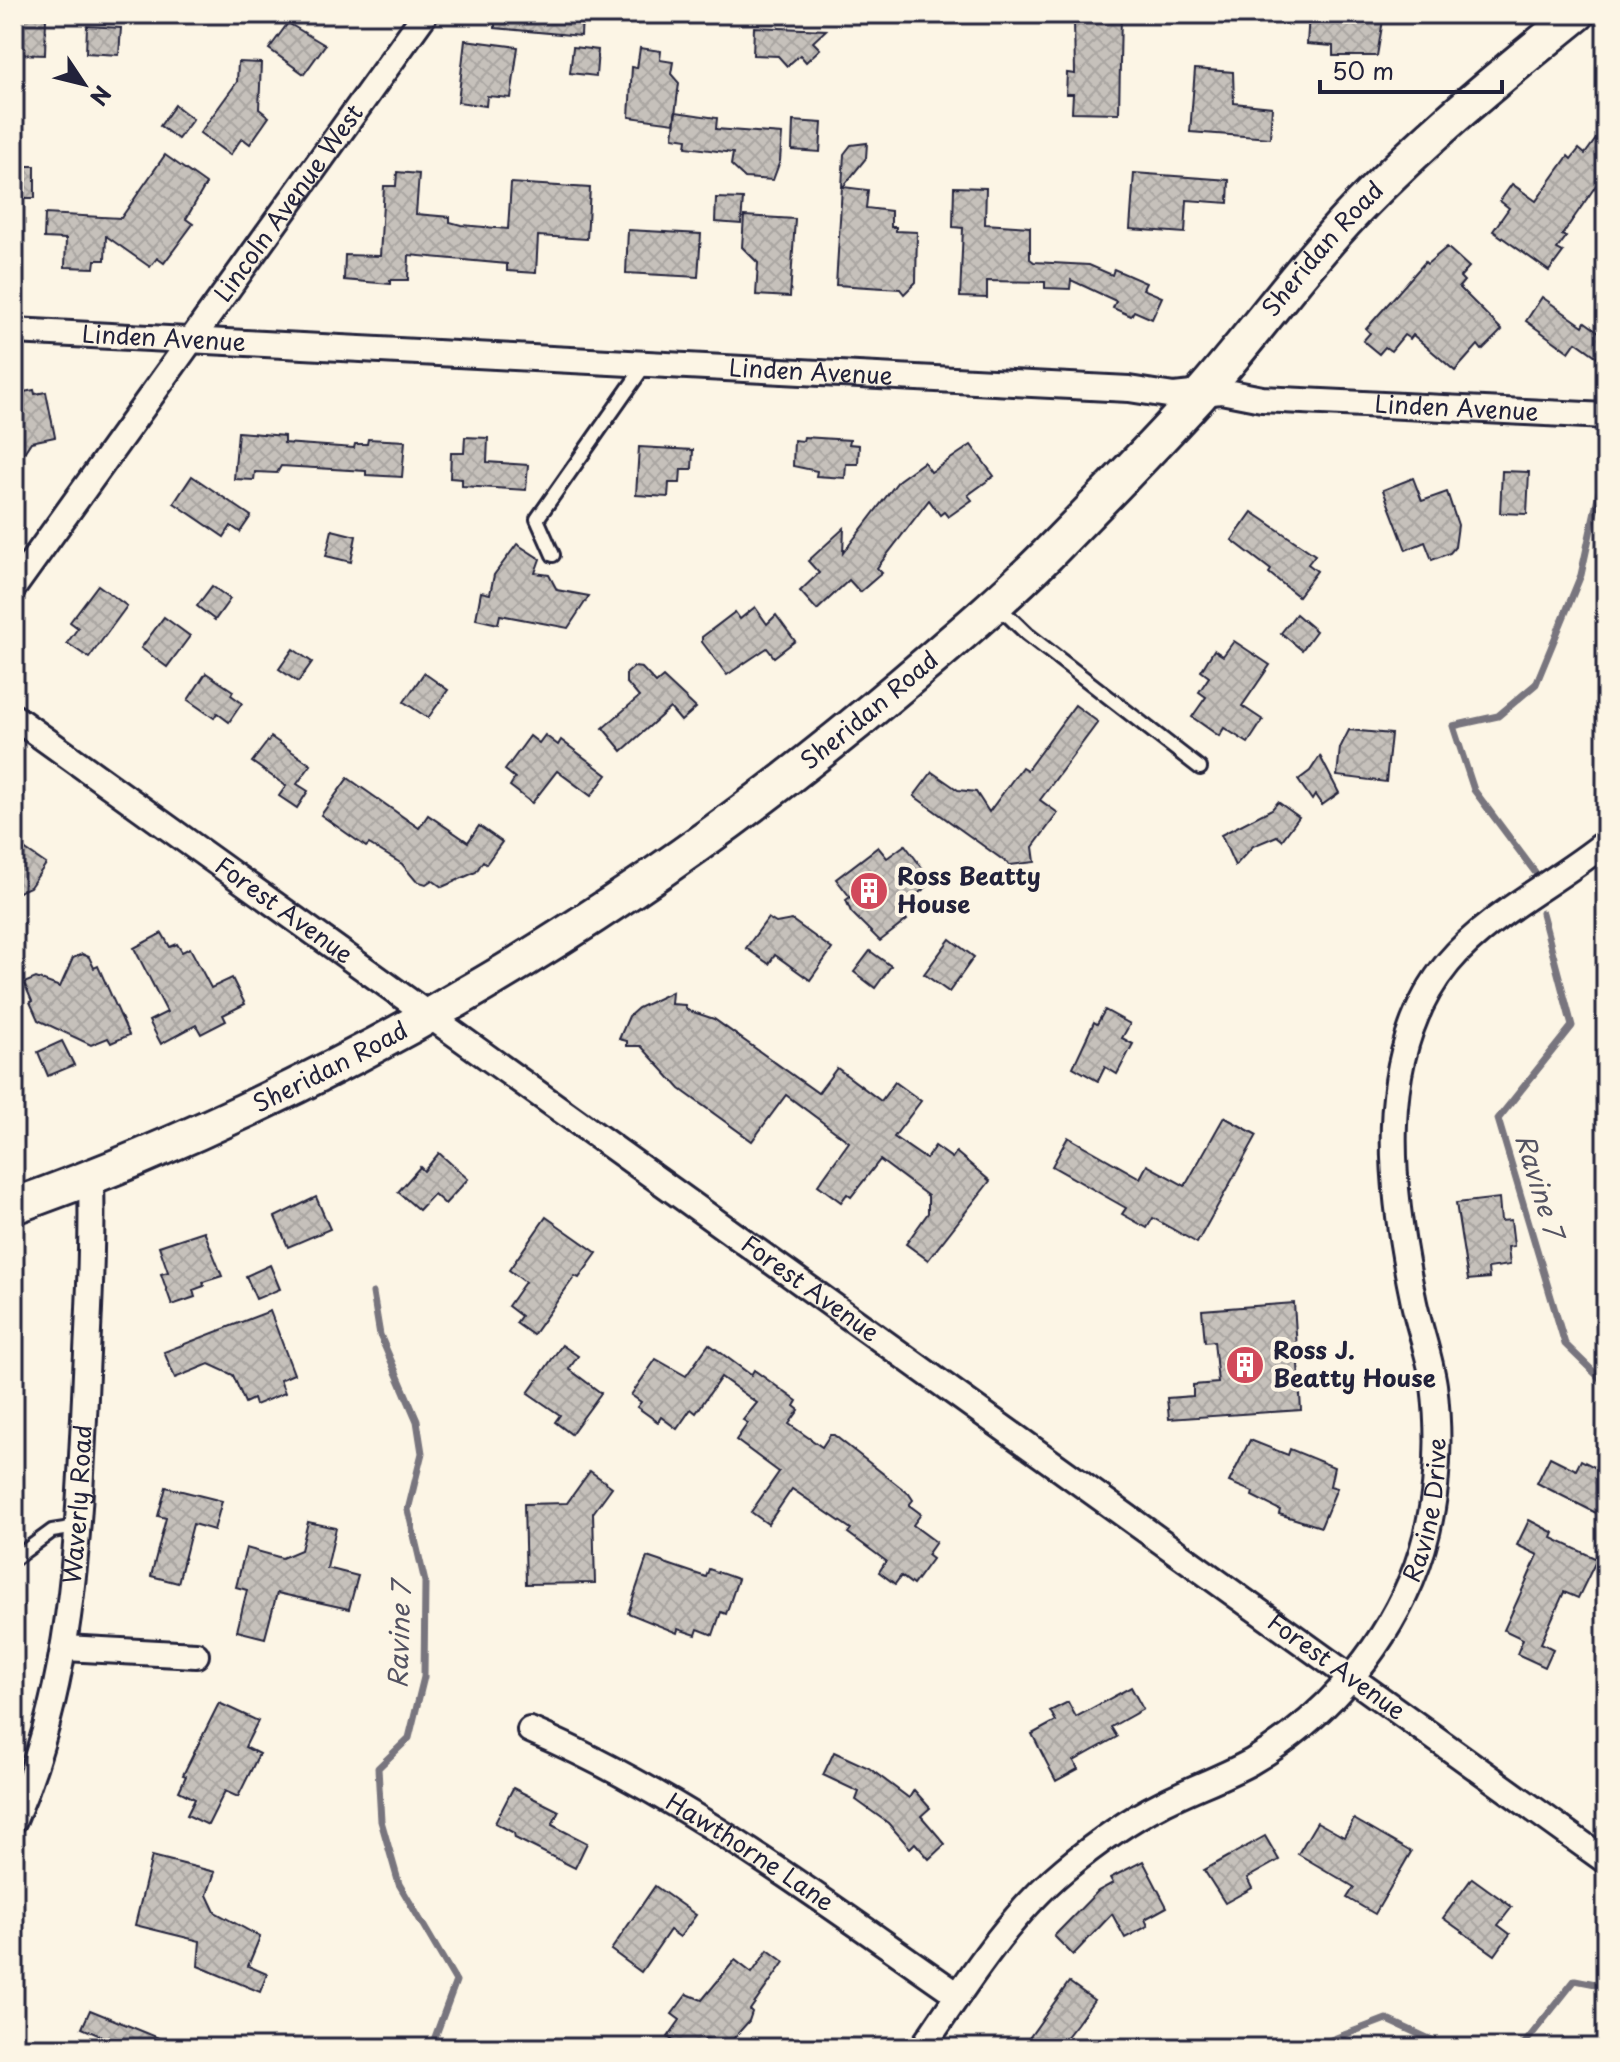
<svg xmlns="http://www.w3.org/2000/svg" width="1620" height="2062" font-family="'Playpen Sans',sans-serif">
  <defs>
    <pattern id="building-cross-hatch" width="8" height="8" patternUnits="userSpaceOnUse" patternTransform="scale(2)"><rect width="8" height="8" fill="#c6c1bb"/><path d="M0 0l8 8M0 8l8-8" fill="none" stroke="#aaa6a2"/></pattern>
  </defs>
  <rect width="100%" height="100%" fill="#fcf5e5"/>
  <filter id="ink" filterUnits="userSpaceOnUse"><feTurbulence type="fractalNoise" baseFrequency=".0125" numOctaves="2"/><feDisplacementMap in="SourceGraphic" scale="16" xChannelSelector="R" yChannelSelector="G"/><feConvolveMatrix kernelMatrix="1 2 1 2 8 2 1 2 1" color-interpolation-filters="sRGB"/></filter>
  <g filter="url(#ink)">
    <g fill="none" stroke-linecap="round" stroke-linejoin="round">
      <g stroke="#78757e" stroke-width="7">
        <polyline points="1535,872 1474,790 1453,726 1498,716 1536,684 1581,575 1606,460"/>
        <polyline points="1542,913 1572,1026 1498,1119 1565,1344 1606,1384"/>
        <polyline points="373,1293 380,1335 417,1421 422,1453 408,1510 425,1582 424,1677 409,1738 378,1768 381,1821 399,1884 456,1981 431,2048"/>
        <polyline points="1310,2048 1386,2019 1449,2048"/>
        <polyline points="1521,2048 1575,1980 1606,1986"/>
      </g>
    </g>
    <g fill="url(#building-cross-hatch)" stroke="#22223b" stroke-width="2">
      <polygon points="495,14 582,14 581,36 495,28"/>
      <polygon points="1077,14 1121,14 1119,113 1072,112 1073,94 1066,94 1067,73 1075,74 1074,21"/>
      <polygon points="1309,14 1384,14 1377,56 1333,56 1333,46 1307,44"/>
      <polygon points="18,16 46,17 45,55 17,54"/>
      <polygon points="288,23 325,45 304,74 269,49"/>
      <polygon points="87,26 121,28 119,55 86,53"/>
      <polygon points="754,27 826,30 813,42 820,49 806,62 800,55 787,66 778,56 753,55"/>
      <polygon points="465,40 518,47 511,98 487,96 486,106 458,102"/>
      <polygon points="573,47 598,50 596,76 570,73"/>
      <polygon points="640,48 661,51 660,60 673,62 671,74 679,83 674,123 629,117 632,67 637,68"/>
      <polygon points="238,62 261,63 259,109 269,117 250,144 242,138 230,155 200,133 237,82"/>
      <polygon points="1195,69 1233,72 1234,103 1272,107 1270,138 1190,132"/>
      <polygon points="175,105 193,119 178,139 160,126"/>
      <polygon points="676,112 717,118 716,129 782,134 780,161 773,180 745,178 731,165 733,153 686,147 687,139 673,137"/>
      <polygon points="793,121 822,123 820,152 792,150"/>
      <polygon points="1606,125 1606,171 1562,235 1566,237 1557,249 1563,252 1549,271 1493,231 1509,208 1500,201 1512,184 1536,201 1568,156 1571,159 1579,149 1585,154"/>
      <polygon points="867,143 866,158 843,187 868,190 866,208 891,211 891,227 896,227 896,231 917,232 916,282 904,294 900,289 836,285 844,154 851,145"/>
      <polygon points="165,155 206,184 186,219 193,224 164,263 157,258 150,267 106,236 105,260 95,260 94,268 65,267 66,239 44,238 45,214 121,218"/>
      <rect x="14" y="166" width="21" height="32"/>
      <polygon points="397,172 419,174 416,214 450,217 450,222 461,225 508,229 511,183 590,188 587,239 538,236 536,273 507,271 507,264 409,255 408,280 390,280 390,284 344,280 345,255 380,256 384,186 396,186"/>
      <polygon points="1134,173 1229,180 1228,203 1187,200 1185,233 1130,229"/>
      <polygon points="954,187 986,188 985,224 1030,227 1030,259 1034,262 1089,265 1112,275 1114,269 1146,283 1143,289 1162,297 1152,319 1134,311 1131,316 1113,308 1116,301 1071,280 1070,289 1045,288 1045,282 987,281 987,298 960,297 963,228 953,227"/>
      <polygon points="716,198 743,199 741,224 715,222"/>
      <polygon points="744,216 795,219 790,297 756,295 758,263 742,247"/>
      <polygon points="628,230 701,234 698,277 626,273"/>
      <polygon points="1447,247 1469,267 1460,277 1464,281 1459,287 1502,330 1482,350 1478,345 1455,371 1413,335 1410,339 1404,335 1391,351 1385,347 1379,354 1363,341 1370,333 1366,329 1425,262 1427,264"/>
      <polygon points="1542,297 1583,326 1585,322 1606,337 1606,363 1576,342 1569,352 1526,321"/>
      <polygon points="34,390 35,394 46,392 55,437 31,442 14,468 14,394"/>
      <polygon points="238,432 284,436 284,443 354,448 355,444 367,444 368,439 405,441 402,477 366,475 366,471 281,466 277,473 255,472 254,480 234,479"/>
      <polygon points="465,437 488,438 487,462 528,465 526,490 462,486 462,479 450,478 451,453 464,453"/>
      <polygon points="804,437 850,440 849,444 859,445 858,464 846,464 845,478 816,476 817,471 793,466 794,440 803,441"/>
      <polygon points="971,445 994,476 968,495 972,500 948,517 944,512 940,515 929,500 877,568 882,573 860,592 849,580 817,610 800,591 819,573 808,561 844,528 843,553 899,480 924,462 931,472"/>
      <polygon points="639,447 693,450 692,469 681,469 680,483 669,483 668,497 636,495"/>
      <polygon points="1502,471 1529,472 1527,514 1500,513"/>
      <polygon points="192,476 251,516 240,532 231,526 224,537 174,503"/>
      <polygon points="1413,478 1422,501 1447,492 1458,525 1455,547 1450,553 1432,560 1425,542 1406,550 1383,490"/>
      <polygon points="1252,512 1315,555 1308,564 1317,571 1298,596 1269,573 1271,570 1232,540"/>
      <polygon points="332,530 356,536 351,562 326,556"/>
      <polygon points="517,544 540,559 535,573 549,575 557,590 589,596 568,628 500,615 498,624 476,619 481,592 490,594 494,575"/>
      <polygon points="98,585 127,606 89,658 67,643 78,628 70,622"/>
      <polygon points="212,586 230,599 215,620 197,606"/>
      <polygon points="755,607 767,624 776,615 795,641 774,657 767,648 727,675 702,642 702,637 735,612 740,619"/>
      <polygon points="1296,614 1316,631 1302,650 1281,633"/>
      <polygon points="164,617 190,636 167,667 141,648"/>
      <polygon points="1234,641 1270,665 1242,706 1263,720 1248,743 1224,728 1219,736 1192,717 1206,697 1199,692 1209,677 1201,671 1214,650 1223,656"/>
      <polygon points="293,649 312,662 298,682 279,669"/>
      <polygon points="634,667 642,668 656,683 663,677 696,708 681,721 670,708 622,751 603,728 639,697 626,682 626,674"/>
      <polygon points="206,673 233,691 231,695 242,703 229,722 217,713 214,718 188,700"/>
      <polygon points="424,673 448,690 428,718 404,702"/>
      <polygon points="1075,705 1098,722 1040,800 1058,813 1033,847 1035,862 1010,865 914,796 932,772 958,790 976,792 989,812 1022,767 1027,770"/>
      <polygon points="1349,730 1391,734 1386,782 1337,776 1340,748"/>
      <polygon points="545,735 558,745 561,740 607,775 591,796 557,771 532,803 510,786 515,778 505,770 530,736 539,743"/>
      <polygon points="271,737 311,765 297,784 308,791 297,808 279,796 286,786 252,762"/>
      <polygon points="1320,756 1339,793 1322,805 1315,795 1312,800 1298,780 1310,771"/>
      <polygon points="348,778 419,828 428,815 468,842 479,826 502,842 486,864 483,861 476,872 442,887 432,880 426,884 416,881 402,864 369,844 366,847 321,815"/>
      <polygon points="1278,802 1299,817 1282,840 1277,836 1253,846 1235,866 1221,835 1272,809"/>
      <polygon points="14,842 46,864 30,887 14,894"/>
      <polygon points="905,845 933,882 898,909 907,920 880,941 851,912 846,900 850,897 836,879 878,847 887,858"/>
      <polygon points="768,918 776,923 792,920 832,949 810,980 775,955 769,964 746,948"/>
      <polygon points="162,933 170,947 177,944 182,952 190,948 211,988 232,978 245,1004 223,1015 226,1021 201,1034 196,1025 161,1044 149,1021 167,1012 134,948"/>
      <polygon points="950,939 974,957 949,992 924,974"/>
      <polygon points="870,951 891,966 875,988 854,972"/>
      <polygon points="82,954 89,957 94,968 98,966 129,1035 111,1043 108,1038 91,1045 38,1020 30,1002 32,1001 24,983 36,978 60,987 73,958"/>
      <polygon points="672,992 671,1004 685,1005 687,1010 714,1019 818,1093 837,1068 881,1101 895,1082 921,1101 894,1137 926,1159 935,1146 952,1158 956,1152 990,1181 928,1260 906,1244 928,1213 928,1196 880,1160 851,1197 847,1194 841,1202 818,1185 849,1142 786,1095 752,1141 680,1089 641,1046 627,1046 627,1041 619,1039 629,1016 638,1008"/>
      <polygon points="1105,1010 1130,1024 1122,1038 1133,1044 1117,1074 1105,1067 1098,1081 1073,1067 1094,1022 1097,1024"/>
      <polygon points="62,1041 74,1065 48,1076 38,1052"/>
      <polygon points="1224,1117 1257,1135 1197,1243 1153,1218 1147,1228 1122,1214 1126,1208 1052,1166 1068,1137 1140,1178 1147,1165 1185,1186"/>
      <polygon points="439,1153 468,1179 445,1204 434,1194 419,1210 398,1192 420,1167 424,1171"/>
      <polygon points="316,1197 330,1229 288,1247 275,1217"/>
      <polygon points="1499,1198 1501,1221 1511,1220 1514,1246 1508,1247 1510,1265 1488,1268 1489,1278 1468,1280 1456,1203"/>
      <polygon points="546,1217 597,1253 579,1278 575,1276 533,1335 516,1323 521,1316 508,1306 525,1282 509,1270"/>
      <polygon points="204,1231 222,1276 203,1282 204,1286 193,1290 195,1297 172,1305 161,1274 168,1272 159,1246"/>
      <polygon points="270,1265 280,1289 256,1299 246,1276"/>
      <polygon points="1294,1303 1301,1410 1169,1419 1167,1398 1193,1396 1193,1385 1218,1383 1214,1341 1205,1342 1202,1310"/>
      <polygon points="270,1311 294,1374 280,1380 285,1393 255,1405 253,1399 245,1403 233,1375 209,1364 175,1378 164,1352"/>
      <polygon points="709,1344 751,1375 754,1370 797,1401 794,1406 799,1410 789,1424 822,1447 830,1435 834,1435 909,1494 913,1500 909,1505 921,1514 913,1525 936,1542 927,1555 932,1559 913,1585 901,1576 895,1584 879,1572 886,1561 848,1533 851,1529 792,1489 768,1524 751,1512 779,1472 736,1440 748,1423 743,1420 757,1403 721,1377 696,1413 691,1409 677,1429 661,1417 658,1422 637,1407 641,1402 631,1395 656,1359 686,1376"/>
      <polygon points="562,1345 578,1356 569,1369 601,1393 571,1434 555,1422 560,1415 528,1393"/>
      <polygon points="1250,1440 1288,1455 1290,1449 1334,1467 1330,1486 1337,1488 1321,1527 1279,1514 1280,1510 1252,1496 1253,1492 1229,1482"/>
      <polygon points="1550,1457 1576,1470 1581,1460 1606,1473 1606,1518 1537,1483"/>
      <polygon points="590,1471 612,1487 593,1513 595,1583 526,1584 524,1504 567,1503"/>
      <polygon points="166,1487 222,1501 214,1530 193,1524 178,1583 151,1576 166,1518 158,1516"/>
      <polygon points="1529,1520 1554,1533 1552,1538 1597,1559 1578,1598 1564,1592 1541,1643 1553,1649 1545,1667 1517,1654 1523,1639 1504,1630 1538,1555 1517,1545"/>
      <polygon points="308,1522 336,1528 327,1568 358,1576 349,1609 277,1593 265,1638 237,1631 247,1590 236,1587 246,1548 282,1558 301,1550"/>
      <polygon points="647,1557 706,1577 709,1569 738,1579 726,1614 721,1612 713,1635 698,1629 696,1635 678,1629 677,1633 628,1613"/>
      <polygon points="1131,1687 1143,1709 1111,1727 1117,1737 1074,1761 1078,1769 1056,1781 1032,1734 1056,1721 1050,1711 1068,1702 1076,1717"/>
      <polygon points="219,1703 258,1721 245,1747 259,1754 238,1797 225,1791 208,1825 187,1815 195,1799 179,1791 186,1776 183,1775"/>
      <polygon points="834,1752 869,1768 909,1798 914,1790 930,1808 921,1816 945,1844 929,1859 915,1843 910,1848 888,1823 856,1800 859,1792 823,1775"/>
      <polygon points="513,1788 559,1811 552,1825 587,1843 575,1868 515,1838 514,1833 495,1823"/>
      <polygon points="1354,1819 1411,1852 1375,1914 1347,1898 1354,1887 1298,1854 1317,1822 1344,1837"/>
      <polygon points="1265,1836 1279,1860 1247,1878 1252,1888 1225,1903 1204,1870"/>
      <polygon points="152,1856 215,1872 207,1895 215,1912 260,1937 248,1966 267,1974 260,1992 198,1966 200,1941 135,1925"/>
      <polygon points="1143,1861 1167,1907 1145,1919 1148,1926 1125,1938 1112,1914 1073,1955 1054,1936 1098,1891 1113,1883 1110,1878"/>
      <polygon points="1472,1878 1512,1907 1498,1925 1510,1934 1495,1955 1443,1918"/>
      <polygon points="655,1886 696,1915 680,1937 670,1930 641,1972 611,1950"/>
      <polygon points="768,1950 784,1962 750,2010 752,2012 749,2021 725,2048 706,2038 698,2048 683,2048 668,2037 680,2020 672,2014 687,1994 702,2000 735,1960 752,1973"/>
      <polygon points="1069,1982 1094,2000 1077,2024 1058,2048 1022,2048"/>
      <polygon points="90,2010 181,2047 180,2048 128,2048 82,2028"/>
    </g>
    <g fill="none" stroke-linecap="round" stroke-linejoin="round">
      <g stroke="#22223b" stroke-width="18">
        <g id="lane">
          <polyline points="553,555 537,519 645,365"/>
          <polyline points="998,606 1027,634 1200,768"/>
          <polyline points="14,1559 52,1531 77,1527"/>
        </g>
      </g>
      <g stroke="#22223b" stroke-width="30">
        <g id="street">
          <path id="s1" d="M 14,331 L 1129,389 L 1174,396 L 1221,391 L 1262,399 L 1606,416"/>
          <path id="s2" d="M 14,587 L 425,14"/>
          <path id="s3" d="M 14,717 L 1606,1861"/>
          <polyline points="65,1648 196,1655"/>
          <path id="s4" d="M 530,1730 C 685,1796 821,1900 958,1995"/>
          <path id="s5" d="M 14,1820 C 72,1686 78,1541 85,1397 C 88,1324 93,1252 91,1179"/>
          <path id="s6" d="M 922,2048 C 964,1987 1007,1917 1065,1869 C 1094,1845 1127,1821 1161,1804 C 1190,1789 1222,1778 1251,1762 C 1321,1721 1379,1656 1411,1581 C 1437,1520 1442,1450 1434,1385 C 1430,1357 1420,1331 1414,1303 C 1391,1195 1372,1055 1448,963 C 1489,914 1556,883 1606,842"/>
        </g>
      </g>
      <g stroke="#22223b" stroke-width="40">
        <g id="secondary">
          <path id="s7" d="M 14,1206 C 340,1089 642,907 905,682 C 953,641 1002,600 1047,555 C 1098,503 1150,450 1199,396 C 1252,337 1298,271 1353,213 C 1423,140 1499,77 1577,14"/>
        </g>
      </g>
      <use href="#lane" stroke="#fcf5e5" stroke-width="12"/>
      <use href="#street" stroke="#fcf5e5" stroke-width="24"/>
      <use href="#secondary" stroke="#fcf5e5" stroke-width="34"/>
    </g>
  </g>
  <defs>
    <g id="building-disc" transform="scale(2)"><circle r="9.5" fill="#d1495b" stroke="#fcf5e5"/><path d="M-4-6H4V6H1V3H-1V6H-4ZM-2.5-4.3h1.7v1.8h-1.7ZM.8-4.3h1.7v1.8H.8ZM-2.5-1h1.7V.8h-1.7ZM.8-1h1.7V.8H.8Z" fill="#fff"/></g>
  </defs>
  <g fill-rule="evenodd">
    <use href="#building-disc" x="869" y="891"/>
    <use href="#building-disc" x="1245" y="1365"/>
  </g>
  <g text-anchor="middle" stroke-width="8" stroke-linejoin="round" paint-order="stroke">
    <g font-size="24" fill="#22223b" stroke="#fcf5e5">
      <text dy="8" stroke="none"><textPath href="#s2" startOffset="472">Lincoln Avenue West</textPath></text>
      <text dy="8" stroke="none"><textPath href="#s7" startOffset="1642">Sheridan Road</textPath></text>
      <text dy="8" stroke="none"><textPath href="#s1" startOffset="150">Linden Avenue</textPath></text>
      <text dy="8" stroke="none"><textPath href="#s1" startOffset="798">Linden Avenue</textPath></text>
      <text dy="8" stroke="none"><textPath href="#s1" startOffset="1446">Linden Avenue</textPath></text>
      <text dy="8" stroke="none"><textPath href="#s7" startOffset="994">Sheridan Road</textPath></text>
      <text dy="8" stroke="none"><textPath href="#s3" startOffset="332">Forest Avenue</textPath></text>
      <text dy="8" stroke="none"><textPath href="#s7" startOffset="346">Sheridan Road</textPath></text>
      <text dy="8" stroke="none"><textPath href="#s3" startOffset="980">Forest Avenue</textPath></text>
      <text dy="8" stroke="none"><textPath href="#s5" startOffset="324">Waverly Road</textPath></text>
      <text dy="8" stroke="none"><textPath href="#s6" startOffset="764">Ravine Drive</textPath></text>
      <text dy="8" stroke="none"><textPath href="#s3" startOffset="1628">Forest Avenue</textPath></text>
      <text dy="8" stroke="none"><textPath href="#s4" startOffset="252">Hawthorne Lane</textPath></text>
    </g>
    <g font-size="24" font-weight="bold" fill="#22223b" stroke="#fcf5e5" text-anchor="start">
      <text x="897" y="885">Ross Beatty<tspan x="897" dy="28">House</tspan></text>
      <text x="1273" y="1359">Ross J.<tspan x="1273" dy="28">Beatty House</tspan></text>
    </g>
    <g font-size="26" font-style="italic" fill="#545362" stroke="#fcf5e5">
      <text transform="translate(1539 1186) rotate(73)" y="9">Ravine 7</text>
      <text transform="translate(400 1635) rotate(-88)" y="9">Ravine 7</text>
    </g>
  </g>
  <rect width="1620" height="2062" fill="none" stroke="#fcf5e5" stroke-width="48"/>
  <rect x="24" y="24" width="1572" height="2014" fill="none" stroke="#22223b" stroke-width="3" filter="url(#ink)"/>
  <g transform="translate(84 84) rotate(125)" stroke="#fcf5e5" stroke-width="6" paint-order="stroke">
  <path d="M0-6L14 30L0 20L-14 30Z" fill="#22223b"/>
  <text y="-12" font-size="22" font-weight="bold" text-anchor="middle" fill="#22223b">N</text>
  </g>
  <path d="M1320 80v12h182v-12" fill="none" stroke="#22223b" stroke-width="4"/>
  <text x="1332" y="80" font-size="24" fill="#22223b" stroke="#fcf5e5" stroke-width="6" paint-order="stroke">50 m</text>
</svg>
